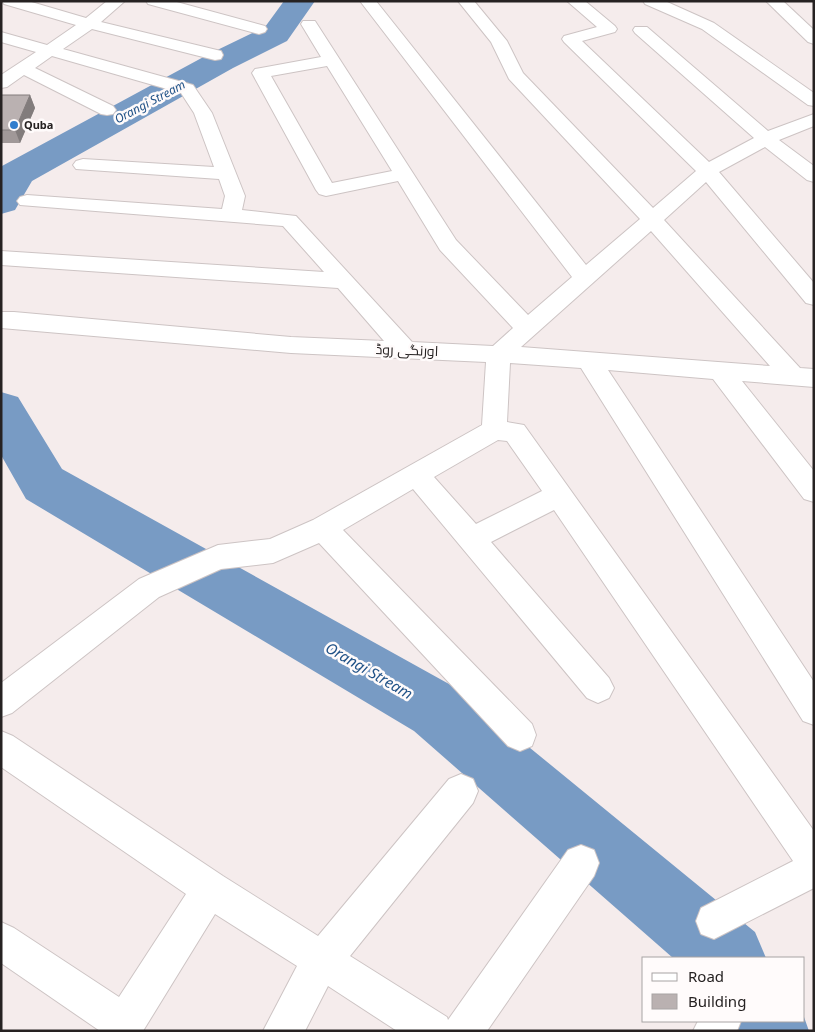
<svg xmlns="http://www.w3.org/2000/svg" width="815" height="1032" font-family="'Noto Sans',Cairo,sans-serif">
  <rect width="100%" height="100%" fill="#f5ecec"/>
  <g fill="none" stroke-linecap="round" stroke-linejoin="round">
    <g fill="#789bc4" fill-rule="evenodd">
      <polygon points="284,1 315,1 287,41 233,68 32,181 15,210 1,214 2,166 209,54 265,27"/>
      <polygon points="1,392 18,397 62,469 458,689 755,932 766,958 673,958 414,731 26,499 1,455"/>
      <polygon points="804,1017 809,1031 731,1031 727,1021 804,1021"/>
    </g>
    <g stroke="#cdc4c4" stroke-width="2">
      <g id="minor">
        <path d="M 2,1 L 28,1 L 86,18 L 107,1 L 125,1 L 101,22 L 221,51 L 223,55 L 221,59 L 215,60 L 92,29 L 63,49 L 193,85 L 212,113 L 245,196 L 242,210 L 296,216 L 412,342 L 493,346 L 513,328 L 440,250 L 398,181 L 326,196 L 319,194 L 316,190 L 252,73 L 255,69 L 261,68 L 321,57 L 301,24 L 303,21 L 315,21 L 456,240 L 528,315 L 572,277 L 360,1 L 376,1 L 586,265 L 640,219 L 509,79 L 491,42 L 458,1 L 474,1 L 507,41 L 523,73 L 653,208 L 696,171 L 564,42 L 562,39 L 564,36 L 597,27 L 567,1 L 585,1 L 615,26 L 617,29 L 615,32 L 582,41 L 709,162 L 754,138 L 635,33 L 633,30 L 635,27 L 647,27 L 768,131 L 814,114 L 814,126 L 779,140 L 814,166 L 814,182 L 807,180 L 765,147 L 719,172 L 814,283 L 814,305 L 806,303 L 706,182 L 664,220 L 800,368 L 814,369 L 814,387 L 742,381 L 814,471 L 814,502 L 804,499 L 713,379 L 608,370 L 814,682 L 814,725 L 803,721 L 581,368 L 510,363 L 507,422 L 524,425 L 814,831 L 814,888 L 714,939 L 701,934 L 696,921 L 701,908 L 793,861 L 554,510 L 491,542 L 609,678 L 614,688 L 609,698 L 598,703 L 587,698 L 413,489 L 343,530 L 532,724 L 536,735 L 532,746 L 520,751 L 508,746 L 319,543 L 273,563 L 221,569 L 159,597 L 12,713 L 1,717 L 1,683 L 139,579 L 218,545 L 270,539 L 313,520 L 482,425 L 486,362 L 291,353 L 1,328 L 1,312 L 14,312 L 291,337 L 384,341 L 338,288 L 1,265 L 1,251 L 324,272 L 283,226 L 20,205 L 17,201 L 20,197 L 27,195 L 222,209 L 225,196 L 219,179 L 76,169 L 73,165 L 76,161 L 83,159 L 214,167 L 194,113 L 181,93 L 52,56 L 35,68 L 113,106 L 116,110 L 113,114 L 107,115 L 101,114 L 24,75 L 7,87 L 1,88 L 1,75 L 36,52 L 1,42 L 1,32 L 47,45 L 76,25 L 4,4 ZM 327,66 L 392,171 L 332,183 L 271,76 ZM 651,231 L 770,366 L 521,347 ZM 498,440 L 507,441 L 542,491 L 476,524 L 434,477 Z"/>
        <polygon points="146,1 173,1 265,26 267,29 265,32 259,34 148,4"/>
        <polygon points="643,1 665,1 714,23 814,93 814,106 808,105 702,29 645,4"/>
        <polygon points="766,1 783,1 814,30 814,44 808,42"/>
        <polygon points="1,731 13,736 223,876 318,936 449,779 461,774 473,779 478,791 473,803 350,956 447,1017 448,1020 568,850 581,845 594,850 599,863 594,876 487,1031 397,1031 328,986 305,1031 263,1031 297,966 215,914 143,1031 100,1031 1,963 1,922 14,928 119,997 186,894 1,767"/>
        <polygon points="698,1021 741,1021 737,1031 693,1031"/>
      </g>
    </g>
    <use href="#minor" fill="#fff" fill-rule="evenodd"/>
  </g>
  <polygon fill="#a09898" points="1,95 30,95 35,108 20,143 1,143"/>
  <polygon fill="#827c7c" points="30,95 35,108 20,143 15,130"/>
  <polygon fill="#bab1b1" stroke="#827c7c" points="1,95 30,95 15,130 1,130"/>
  <circle fill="#317dcd" stroke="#fffbfb" stroke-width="2" cx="14" cy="125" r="5"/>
  <g text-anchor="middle" stroke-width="5" stroke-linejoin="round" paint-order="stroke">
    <g font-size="11" font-weight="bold" fill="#262222" stroke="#fffbfb" text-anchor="start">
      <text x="24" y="129">Quba</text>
    </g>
    <g font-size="12" font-style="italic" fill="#225388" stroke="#fffbfb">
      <text transform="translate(150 102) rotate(-28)" y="4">Orangi Stream</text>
    </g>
    <g font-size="14" fill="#262222" stroke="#fffbfb">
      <text transform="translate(407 350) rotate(2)" y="5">اورنگی روڈ</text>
    </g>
    <g font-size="15" font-style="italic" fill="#225388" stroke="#fffbfb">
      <text transform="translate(369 671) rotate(30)" y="5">Orangi Stream</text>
    </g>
  </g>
  <rect width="815" height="1032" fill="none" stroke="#262222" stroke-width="5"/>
  <rect x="642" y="957" width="162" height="65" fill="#fffbfb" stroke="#a8a4a4"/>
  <rect x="652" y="973" width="25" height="8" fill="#ffffff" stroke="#a8a4a4"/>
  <text x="688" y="982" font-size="15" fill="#262222">Road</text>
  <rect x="652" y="994" width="25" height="15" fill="#bab1b1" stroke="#a8a4a4"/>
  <text x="688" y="1007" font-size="15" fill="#262222">Building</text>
</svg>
